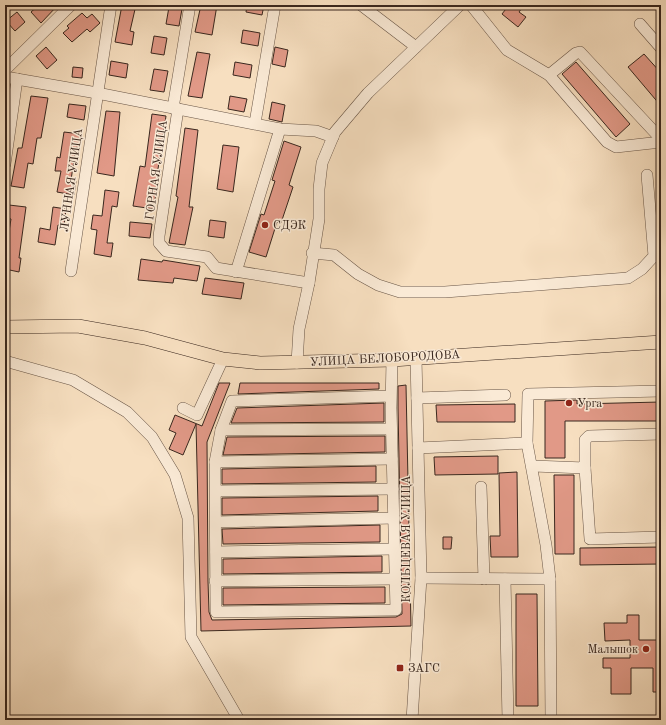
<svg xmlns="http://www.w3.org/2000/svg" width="666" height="725" font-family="'Old Standard TT',serif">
  <rect width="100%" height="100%" fill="#f7dfc0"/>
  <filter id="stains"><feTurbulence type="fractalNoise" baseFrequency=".005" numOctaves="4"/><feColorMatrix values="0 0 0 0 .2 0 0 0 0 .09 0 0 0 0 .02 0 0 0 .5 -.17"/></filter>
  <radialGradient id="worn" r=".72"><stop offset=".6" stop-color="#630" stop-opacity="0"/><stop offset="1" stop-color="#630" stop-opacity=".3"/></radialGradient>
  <g fill="#e19987" stroke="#39271e">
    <polygon points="39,5 58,5 41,23 31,12"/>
    <polygon points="122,5 136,5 130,31 134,32 132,45 115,42"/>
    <polygon points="201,5 217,5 212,35 195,32"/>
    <polygon points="247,5 264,5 262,15 246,12"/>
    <polygon points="509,5 524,5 519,12 526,17 518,27 502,14"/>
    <polygon points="169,7 182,9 179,26 166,24"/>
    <polygon points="17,12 25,22 15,31 6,21"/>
    <polygon points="82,13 87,18 92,14 100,23 90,32 87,29 72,42 63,33 69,28 67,26"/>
    <polygon points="243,30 260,33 258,46 241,43"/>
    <polygon points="154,36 167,38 164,55 151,53"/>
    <polygon points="46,47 57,60 47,69 36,56"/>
    <polygon points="275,47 288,50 285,67 272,64"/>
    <polygon points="197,52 210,54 202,98 188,96"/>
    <polygon points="644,54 661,73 661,106 628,67"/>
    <polygon points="111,61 128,64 126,78 109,75"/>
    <polygon points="235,62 252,65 250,78 233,75"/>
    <polygon points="576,62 630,124 616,137 562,74"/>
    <polygon points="73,67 83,68 82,78 72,77"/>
    <polygon points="154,69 168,71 164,92 150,90"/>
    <polygon points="31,96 48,98 41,138 37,138 33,164 28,163 24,188 11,186 18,148 22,148"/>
    <polygon points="230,96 247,99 244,112 228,109"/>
    <polygon points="272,102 285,105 282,122 269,119"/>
    <polygon points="69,104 86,106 84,120 67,117"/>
    <polygon points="106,111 120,112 114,176 97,173"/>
    <polygon points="152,114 166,116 158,169 161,170 158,184 157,183 154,209 133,206 140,166 145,167"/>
    <polygon points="185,128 198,130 189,207 193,207 185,245 169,243 178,197 176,196"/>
    <polygon points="64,132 81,134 79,148 76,147 71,180 76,181 74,195 57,192 61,171 55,171 57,157 60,158"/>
    <polygon points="284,141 301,147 289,185 293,187 281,223 277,222 266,257 249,252 261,214 264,215 275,181 272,180"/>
    <polygon points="223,145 239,147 233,192 217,189"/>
    <polygon points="105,190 119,192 117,207 112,206 107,243 113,243 111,257 94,254 97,230 91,229 93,215 102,216"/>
    <polygon points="9,205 26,207 19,258 21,258 19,272 5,269 5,256 11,219 7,218"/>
    <polygon points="53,207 66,209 64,226 58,225 55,245 38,242 40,228 50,230"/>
    <polygon points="210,220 226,222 224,238 208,236"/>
    <polygon points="130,222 152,224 150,238 129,236"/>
    <polygon points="141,259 162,262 163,260 200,266 197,281 174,278 173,283 138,280"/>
    <polygon points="205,278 244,283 241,299 202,294"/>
    <polygon points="219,383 230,383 207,442 208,581 209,612 212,620 396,617 402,614 398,408 398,386 406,385 411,626 201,631 196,424 183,455 169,449 176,433 169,430 175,415 202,426"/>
    <polygon points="240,383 379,383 379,389 238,394"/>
    <polygon points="577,400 577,404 661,402 661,421 565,421 565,458 545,458 545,401"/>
    <polygon points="384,403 384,422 231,423 237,408"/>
    <polygon points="515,404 515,422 437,422 436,405"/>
    <polygon points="385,436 385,452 223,455 227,437"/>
    <polygon points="498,456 498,474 435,475 434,457"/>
    <polygon points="376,466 376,482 222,484 222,469"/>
    <polygon points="517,472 518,557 491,557 490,536 500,536 499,473"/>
    <polygon points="554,475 574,475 574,554 555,554"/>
    <polygon points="378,496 378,511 222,515 222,498"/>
    <polygon points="380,525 380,542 223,544 222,529"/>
    <polygon points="443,537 452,537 451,549 443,549"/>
    <polygon points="661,547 661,564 580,565 580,548"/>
    <polygon points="382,556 382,572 223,574 223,559"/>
    <polygon points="385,587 385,603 223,605 223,588"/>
    <polygon points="516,594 537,594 538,706 516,706"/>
    <polygon points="627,615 639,615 639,640 661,640 661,692 653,692 653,668 631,668 631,694 611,694 611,668 603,668 603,658 630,658 630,640 605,641 604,623 627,623"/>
  </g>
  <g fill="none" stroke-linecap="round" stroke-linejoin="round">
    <g stroke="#685546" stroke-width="12">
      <g id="minor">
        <polyline points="361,5 416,47"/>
        <polyline points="471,5 507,50 549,75 607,142 616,147 661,142"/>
        <polyline points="640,24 661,48"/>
        <polyline points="5,70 71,5"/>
        <polyline points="549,75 576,53 580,52 661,139"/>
        <polyline points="5,77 97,93 280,129 316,131 333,137"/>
        <polyline points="173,108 190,5"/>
        <polyline points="178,109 159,236 159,243 166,251 207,257 216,268 309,283"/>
        <polyline points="255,123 275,5"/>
        <polyline points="5,164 17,79"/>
        <polyline points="312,253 334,255 358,274 378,285 400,292 445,292 628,278 642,269 654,256 647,175"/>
        <polyline points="71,271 111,5"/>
        <polyline points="236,272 280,129"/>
        <polyline points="5,361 73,380 127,412 152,437 175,475 188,518 191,637 239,720"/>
        <polyline points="297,363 299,329 309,283 319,219 319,189 322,163 335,132 368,93 460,5"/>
        <polyline points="391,396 232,401 221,430 215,462 216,612 396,610 391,408 392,360"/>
        <polyline points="417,398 505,395"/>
        <polyline points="183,408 197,415 223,359"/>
        <polyline points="221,430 391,429"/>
        <polyline points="418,448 527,443"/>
        <polyline points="215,462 392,459"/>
        <polyline points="533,466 585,468 585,440 589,436 661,434"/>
        <polyline points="585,468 590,539 661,537"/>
        <polyline points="481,487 484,579"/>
        <polyline points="216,491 393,489"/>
        <polyline points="216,522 394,518"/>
        <polyline points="216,552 394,549"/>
        <polyline points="421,578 550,579 551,720"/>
        <polyline points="505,579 508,720"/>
        <polyline points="550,579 546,545 527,443 528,394 661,391"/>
        <polyline points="215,581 395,579"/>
        <polyline points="412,720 421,578 416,358"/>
      </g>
    </g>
    <g stroke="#39271e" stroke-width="14">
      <polyline id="major" points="5,327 78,326 145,338 223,359 260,363 392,360 661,342"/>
    </g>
    <use href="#minor" stroke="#faead6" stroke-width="11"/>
    <use href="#major" stroke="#f7dfc0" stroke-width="13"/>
  </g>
  <g fill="#8f2418" stroke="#faead6" stroke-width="1.5">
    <circle cx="265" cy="225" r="4"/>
    <circle cx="569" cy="403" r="4"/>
    <circle cx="646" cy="649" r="4"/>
    <rect x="396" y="664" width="8" height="8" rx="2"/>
  </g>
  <g text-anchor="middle" stroke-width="3" stroke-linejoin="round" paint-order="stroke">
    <g font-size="12" fill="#39271e" stroke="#faead6">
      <text transform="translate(156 170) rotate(-82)" y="4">ГОРНАЯ УЛИЦА</text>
      <text transform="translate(71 180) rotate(-82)" y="4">ЛУННАЯ УЛИЦА</text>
      <text transform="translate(385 358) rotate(-3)" y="4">УЛИЦА БЕЛОБОРОДОВА</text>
      <text transform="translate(406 539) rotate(-90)" y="4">КОЛЬЦЕВАЯ УЛИЦА</text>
    </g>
    <g font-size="12" fill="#39271e" stroke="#faead6" text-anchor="start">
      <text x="273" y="229">СДЭК</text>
      <text x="577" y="407">Урга</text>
      <text x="638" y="653" text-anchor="end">Малышок</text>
      <text x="408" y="672">ЗАГС</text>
    </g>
  </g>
  <rect width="666" height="725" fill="none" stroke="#f7dfc0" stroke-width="20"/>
  <rect x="6" y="6" width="654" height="713" fill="none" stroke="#39271e" stroke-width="2"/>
  <rect x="10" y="10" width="646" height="705" fill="none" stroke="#39271e"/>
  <rect width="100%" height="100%" filter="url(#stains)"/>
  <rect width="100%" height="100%" fill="url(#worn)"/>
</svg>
